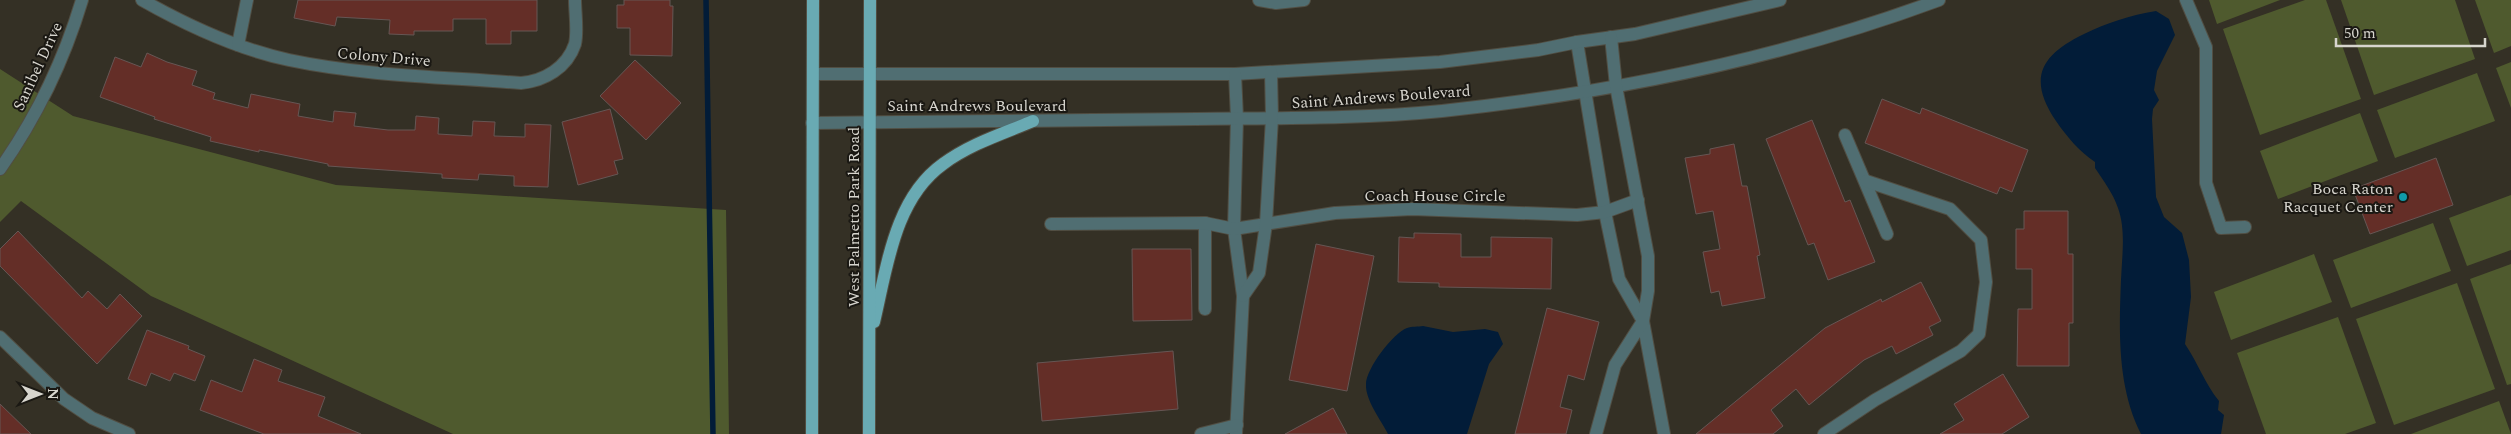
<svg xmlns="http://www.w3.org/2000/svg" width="2511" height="434" font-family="Spectral,serif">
  <rect width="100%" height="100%" fill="#343025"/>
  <g fill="#4f5a2e">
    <polygon points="2209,0 2280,0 2217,24"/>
    <polygon points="2305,0 2326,0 2361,99 2260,135 2223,29"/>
    <polygon points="2341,0 2455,0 2475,59 2374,95"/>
    <polygon points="2475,0 2511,0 2511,46 2494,53"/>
    <polygon points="2511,62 2511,108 2496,68"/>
    <polygon points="0,69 73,116 336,185 726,210 729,434 453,434 151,296 21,201 0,222"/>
    <polygon points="2477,73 2495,121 2395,158 2377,110"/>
    <polygon points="2360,113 2378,161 2278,199 2260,151"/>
    <polygon points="2511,195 2511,250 2467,266 2449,218"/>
    <polygon points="2433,223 2451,271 2351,308 2333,260"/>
    <polygon points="2314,254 2332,302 2231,340 2214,292"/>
    <polygon points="2511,264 2511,384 2507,385 2470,279"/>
    <polygon points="2457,283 2495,389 2394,425 2356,319"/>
    <polygon points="2338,317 2376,423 2345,434 2266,434 2237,353"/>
    <polygon points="2499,401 2511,434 2411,434"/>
  </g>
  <g fill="#021c38">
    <path d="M 2156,11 L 2169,19 L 2175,35 L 2157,71 L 2154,90 L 2159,100 L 2153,109 L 2152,119 L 2156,197 L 2164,217 L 2182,233 L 2189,260 L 2191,297 L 2185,344 C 2198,363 2205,384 2219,401 L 2218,410 L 2224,415 L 2221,434 L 2141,434 C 2117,387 2119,331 2121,280 C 2122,256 2126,230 2118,208 C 2113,193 2103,180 2095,168 L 2095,162 C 2079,151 2067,137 2056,121 C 2027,78 2041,55 2084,34 C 2107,23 2130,15 2156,11 Z"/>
    <path d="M 1423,326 L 1453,332 L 1485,329 L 1498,332 L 1503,344 L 1489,364 L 1467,434 L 1388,434 C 1381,420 1365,400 1366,384 C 1366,369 1393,333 1407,328 C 1412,326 1418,327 1423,326 Z"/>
  </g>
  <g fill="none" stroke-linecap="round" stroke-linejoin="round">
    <polyline stroke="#021c38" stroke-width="5.5" points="706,0 713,434"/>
  </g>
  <g fill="#642e27" stroke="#665654">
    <polygon points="298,0 537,0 537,31 511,31 511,44 486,44 486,19 453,19 453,31 414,31 414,35 389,34 390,20 337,17 335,26 294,18"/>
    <polygon points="624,0 670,0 670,6 673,6 672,56 630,55 630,28 617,28 617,5 624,5"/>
    <polygon points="147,53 167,62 197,71 192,85 215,93 213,99 248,108 251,94 300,104 298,116 333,122 334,111 356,113 354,126 388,130 415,130 416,116 439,118 438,134 472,136 473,121 495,122 494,136 525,137 525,124 551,125 548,187 514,186 514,176 479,174 478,180 442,178 442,174 328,166 328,164 259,150 259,152 210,141 211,137 154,119 155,117 100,97 115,57 141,67"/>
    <polygon points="635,60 681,103 646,140 600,96"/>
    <polygon points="1882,99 1920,114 1922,108 2028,150 2012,192 2000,187 1997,194 1865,143"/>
    <polygon points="610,109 623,159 614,161 618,174 578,185 562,122"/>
    <polygon points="1812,120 1845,202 1850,200 1875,262 1828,280 1814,243 1808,245 1766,139"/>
    <polygon points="1734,144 1742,186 1747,186 1760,255 1757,256 1765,298 1722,306 1719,291 1711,293 1703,252 1720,249 1713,211 1696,214 1685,158 1710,154 1710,149"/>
    <polygon points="2436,158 2453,205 2370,234 2353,189"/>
    <polygon points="2024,211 2068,211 2068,254 2073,254 2073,323 2069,323 2069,366 2017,366 2018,309 2032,309 2032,269 2016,269 2016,229 2024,229"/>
    <polygon points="18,231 82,298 88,291 107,309 120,294 142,316 97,364 0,266 0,249"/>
    <polygon points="1414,233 1461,234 1461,257 1491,257 1491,237 1552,238 1551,289 1439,287 1439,283 1398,282 1399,237 1414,238"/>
    <polygon points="1316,244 1374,256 1347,391 1289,380"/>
    <polygon points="1132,249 1191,249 1192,320 1133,321"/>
    <polygon points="1921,282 1941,321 1929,327 1933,335 1896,354 1892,346 1864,360 1809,405 1796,389 1771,410 1783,426 1773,434 1696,434 1825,328 1881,299 1882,302"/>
    <polygon points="1547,308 1599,322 1584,380 1568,375 1560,407 1572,410 1566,434 1515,434"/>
    <polygon points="147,330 189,346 188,349 205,356 195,381 174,373 170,381 151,373 146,386 128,379"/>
    <polygon points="1173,351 1178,409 1042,421 1037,363"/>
    <polygon points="254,359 282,370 278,381 325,397 318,416 361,434 264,434 200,410 211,380 242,392"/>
    <polygon points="2003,374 2029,417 2002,434 1940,434 1964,420 1954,404"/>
    <polygon points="0,404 31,434 0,434"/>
    <polygon points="1333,408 1347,434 1285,434"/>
  </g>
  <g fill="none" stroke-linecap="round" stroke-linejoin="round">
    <g stroke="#514e43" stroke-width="14">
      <g id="minor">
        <path d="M 142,0 C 188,26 237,49 289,60 C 365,76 444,77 521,83 C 544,81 567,68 575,44 C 578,31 575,13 575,0"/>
        <polyline points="1259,0 1276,3 1304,0"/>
        <polyline points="2186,0 2206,47 2206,183 2221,228 2245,227"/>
        <polyline points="1577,42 1605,212 1619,279 1643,321 1664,434"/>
        <polyline points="238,45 247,0"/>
        <polyline points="813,74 1235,74 1440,62 1538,50 1577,42 1635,34 1780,0"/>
        <polyline points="1235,74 1237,118 1234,229 1243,296 1236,434"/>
        <path d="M 812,123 C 940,122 1068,121 1196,119 C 1278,118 1361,119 1442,111 C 1610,93 1780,59 1939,0"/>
        <polyline points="1845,135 1887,234"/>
        <path d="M 0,169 C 36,118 64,60 82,0"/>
        <polyline points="1205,223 1205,309"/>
        <polyline points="1051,224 1205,223 1234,229 1335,213 1412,209 1577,215 1605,212 1638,200"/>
        <polyline points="1243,296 1259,273 1266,224 1272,118 1271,72"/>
        <polyline points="0,337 64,399 92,418 129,434"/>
        <polyline points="1201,434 1237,425"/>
        <polyline points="1596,434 1615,365 1643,321 1648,291 1648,256 1616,86 1611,37"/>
        <polyline points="1824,434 1875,400 1961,351 1979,334 1986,282 1981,240 1950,209 1866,181"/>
      </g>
    </g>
    <g stroke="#514e43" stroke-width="14">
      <g id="major">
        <path d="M 874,322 C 887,268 894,199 943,164 C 970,144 1002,134 1033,121"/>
        <polyline points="812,434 813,0"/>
        <polyline points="869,434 870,0"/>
      </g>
    </g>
    <use href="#minor" stroke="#506e72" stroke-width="12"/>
    <use href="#major" stroke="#69aab3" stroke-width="12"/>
  </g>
  <circle fill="#0f9aa8" stroke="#1a1813" stroke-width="2" cx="2403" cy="197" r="5"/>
  <g text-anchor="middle" stroke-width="4" stroke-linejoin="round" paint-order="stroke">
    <g font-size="16" fill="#d7d5ce" stroke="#1a1813">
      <text transform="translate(384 56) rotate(5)" y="6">Colony Drive</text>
      <text transform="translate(37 66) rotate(-65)" y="6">Sanibel Drive</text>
      <text transform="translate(1381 96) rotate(-4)" y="6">Saint Andrews Boulevard</text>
      <text x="977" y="111">Saint Andrews Boulevard</text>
      <text x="1435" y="201">Coach House Circle</text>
      <text transform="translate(853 217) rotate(-90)" y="6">West Palmetto Park Road</text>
    </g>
    <g font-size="16" fill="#d7d5ce" stroke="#1a1813" text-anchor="end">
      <text x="2393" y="194">Boca Raton<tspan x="2393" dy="18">Racquet Center</tspan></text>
    </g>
  </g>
  <g transform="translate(40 394) rotate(90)" stroke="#1a1813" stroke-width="4" paint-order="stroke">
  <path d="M0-4L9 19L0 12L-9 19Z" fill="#d7d5ce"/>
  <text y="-8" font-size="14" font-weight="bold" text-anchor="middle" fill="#d7d5ce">N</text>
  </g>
  <path d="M2336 38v8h149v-8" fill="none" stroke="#d7d5ce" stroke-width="2.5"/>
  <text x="2344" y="38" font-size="15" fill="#d7d5ce" stroke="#1a1813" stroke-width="4" paint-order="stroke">50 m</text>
</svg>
